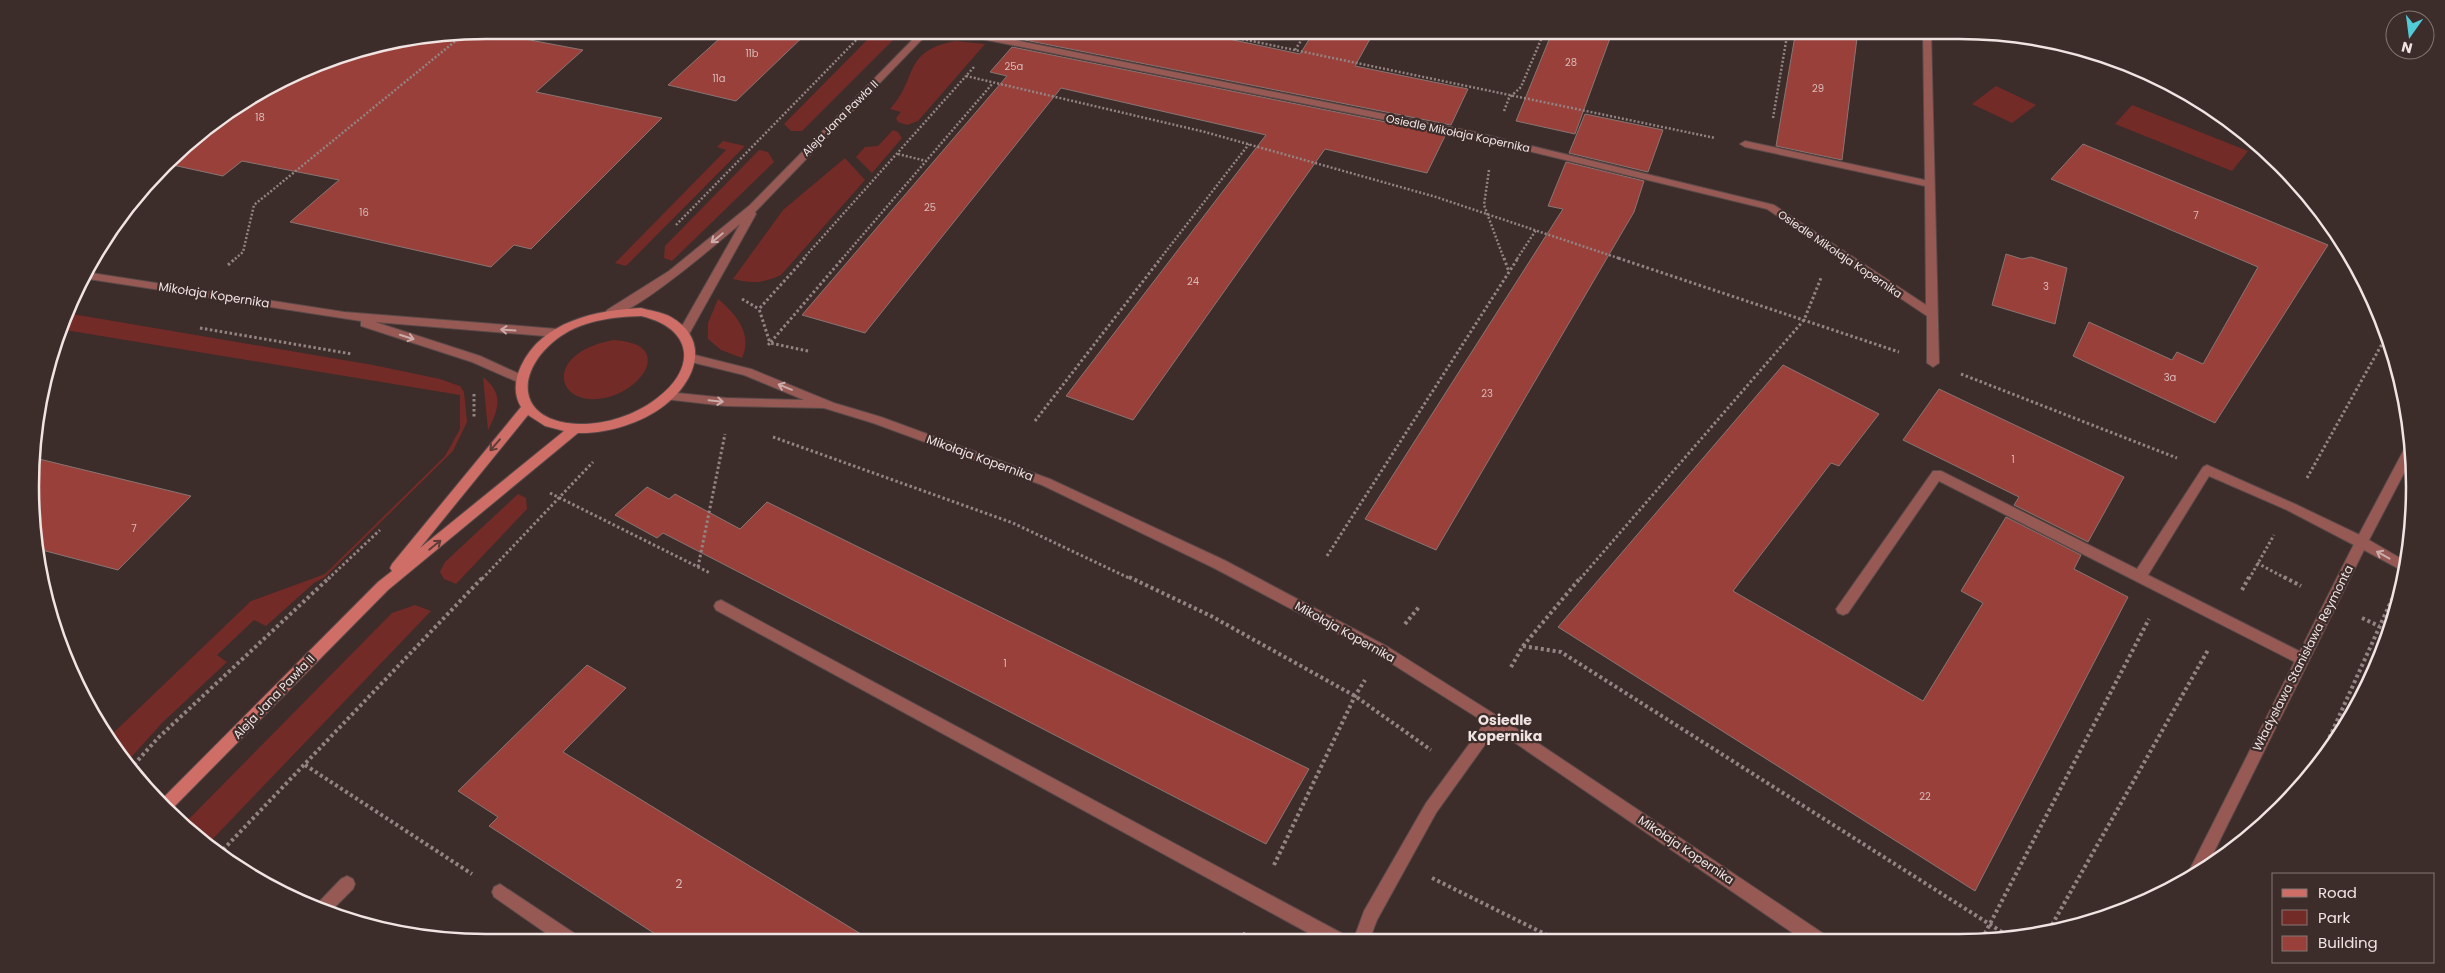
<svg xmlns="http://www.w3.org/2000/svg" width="2445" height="973" font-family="Poppins,sans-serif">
  <rect width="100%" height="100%" fill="#3c2c2a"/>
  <g fill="#732b27">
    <polygon points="877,30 903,30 802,131 791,131 784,124"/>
    <path d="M 955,41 L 985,44 L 918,121 L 907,125 L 898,122 L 896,118 L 901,112 L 890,109 C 919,78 901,52 955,41 Z"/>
    <polygon points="1996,86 2036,105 2012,123 1972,104"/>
    <polygon points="2132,105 2248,151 2232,171 2115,124"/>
    <polygon points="893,130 898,132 902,138 872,173 856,157 865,147 878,146"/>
    <polygon points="723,141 745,146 626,266 615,263 726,150 717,147"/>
    <polygon points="759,150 768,152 774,162 672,261 664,258 665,246"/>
    <path d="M 845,158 L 865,180 L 781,275 C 763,283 752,284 733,279 L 783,210 Z"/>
    <path d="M 718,299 C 736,314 753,334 742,358 L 721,350 L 708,339 L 708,323 Z"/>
    <polygon points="66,313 373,365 440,379 460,386 464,392 467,422 453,451 325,577 314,583 266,626 254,620 217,655 227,662 162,723 126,763 108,738 251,601 325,574 445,456 460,429 460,395 59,329"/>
    <path d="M 613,340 C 682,343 635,403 589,399 C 564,397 555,374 574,357 C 585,347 599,343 613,340 Z"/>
    <path d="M 483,377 C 504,394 499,408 488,430 Z"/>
    <polygon points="518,494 526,498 527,509 456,584 444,579 440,572 445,562"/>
    <polygon points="415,605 431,611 206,846 183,825 392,613"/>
  </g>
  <g fill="#99403a" stroke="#887573">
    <polygon points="729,30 810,30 736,101 668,85"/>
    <polygon points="1028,30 1186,30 1300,54 1315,30 1375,30 1355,66 1468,89 1451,125 1020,39"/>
    <polygon points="1553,30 1613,30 1575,134 1516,121"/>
    <polygon points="1796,30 1858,30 1842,160 1776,146"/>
    <polygon points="482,31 583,50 536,92 662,118 531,249 514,245 491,267 290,222 339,180 242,161 223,176 168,164 186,143 258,91 339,54"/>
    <polygon points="1012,47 1446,134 1427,173 1325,149 1133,420 1066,396 1266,135 1061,88 865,333 802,315 1007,76 990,72"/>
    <polygon points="1585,114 1663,130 1648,172 1569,153"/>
    <polygon points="2083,144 2328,245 2215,423 2073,356 2089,322 2172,360 2177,352 2203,364 2258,267 2051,179"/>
    <polygon points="1566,162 1644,181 1634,212 1436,550 1365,519 1563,209 1548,206"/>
    <polygon points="2006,254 2022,259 2031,257 2067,268 2055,324 1992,305"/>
    <polygon points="1783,365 1879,414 1839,466 1831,463 1733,591 1923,701 1983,603 1961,591 2006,517 2081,555 2074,569 2128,597 1975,891 1558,627"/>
    <polygon points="1939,389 2124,477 2088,542 2014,505 2019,497 1903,440"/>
    <polygon points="35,458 150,486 191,496 118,570 38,549"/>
    <polygon points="647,487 669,499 675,494 740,529 767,502 1309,769 1266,844 663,533 657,538 615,515"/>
    <polygon points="587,665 626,688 563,752 874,942 669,943 489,826 498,817 458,791"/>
  </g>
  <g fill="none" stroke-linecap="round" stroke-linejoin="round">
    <g stroke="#594948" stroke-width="2">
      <g id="lane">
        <polygon points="948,30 965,30 1470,131 1774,205 1926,305 1925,186 1745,147 1740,144 1745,141 1925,180 1923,30 1931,30 1939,363 1933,367 1927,363 1927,316 1767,209 1470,137 952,33"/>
        <polygon points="2207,465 2295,504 2366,538 2367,542 2366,546 2356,546 2287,510 2209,476 2148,575 2307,655 2309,659 2307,663 2302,665 2297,663 1939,481 1848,613 1843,615 1838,613 1836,609 1933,471 1941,471 2137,569 2203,467"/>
        <polygon points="721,600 1345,935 1347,941 1323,941 716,610 714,606 716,602"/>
        <polygon points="1494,715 1499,717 1501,721 1499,725 1436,813 1377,920 1369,941 1353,941 1364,911 1426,803 1489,717"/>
        <polygon points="347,876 353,879 355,884 353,889 329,913 315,906 341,879"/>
        <polygon points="500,884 580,937 582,943 560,943 494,897 492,892 494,887"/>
      </g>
    </g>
    <g stroke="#594948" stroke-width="2">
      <g id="street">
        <path d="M 922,30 L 931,30 L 755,212 L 756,214 L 688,336 L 684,337 L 678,333 L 740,224 C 721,240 628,321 607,316 L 605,313 L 607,310 L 669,271 L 750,205 Z"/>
        <polygon points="85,272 344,312 557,329 563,333 557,337 375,322 480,356 524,376 526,379 524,382 520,383 472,362 361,326 361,321 82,278"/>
        <polygon points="691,354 751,369 834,403 881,417 1050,479 1224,560 1388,647 1499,717 1824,934 1826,940 1803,940 1489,725 1378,655 1214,568 1042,485 873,423 824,408 726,406 664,399 662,396 664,393 668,392 726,398 804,400 744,375 687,361 685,358"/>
        <polygon points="2411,441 2414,454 2369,540 2407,562 2405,572 2364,550 2208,864 2190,876 2188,872 2191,867 2355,542 2408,442"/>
      </g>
    </g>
    <g stroke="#594948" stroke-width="2">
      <path id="secondary" d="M 641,308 C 651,311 662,312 671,317 C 711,340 696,381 665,405 C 642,423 607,434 578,433 L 388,590 L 169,812 L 159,802 L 378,582 L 392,571 L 390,568 L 392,564 L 521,407 C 513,394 515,379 521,366 C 542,321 597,310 641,308 ZM 641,316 C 693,328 698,368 656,399 C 635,415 605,425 578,424 C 513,421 515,368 561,336 C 585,320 613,317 641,316 ZM 528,415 L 545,426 L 564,431 L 420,548 Z"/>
    </g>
    <g stroke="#928483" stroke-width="2.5" stroke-dasharray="2 2" stroke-linecap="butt">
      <polyline points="1199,30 1715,138"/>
      <polyline points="1295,50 1308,30"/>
      <polyline points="974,67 966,76 1205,132 1436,197 1621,259"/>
      <polyline points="1504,111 1509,98 1521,87 1545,30"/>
      <polyline points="1773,118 1788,30"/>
      <polyline points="898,154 926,161"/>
      <polyline points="1489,170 1484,205 1504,259"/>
      <polyline points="676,225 866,30"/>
      <polyline points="235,259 243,252 254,205 464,34"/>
      <polyline points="803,259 966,76"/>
      <polyline points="842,259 993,83"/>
      <polyline points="1160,259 1249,144"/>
      <polyline points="1517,259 1536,230"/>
    </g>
    <g stroke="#928483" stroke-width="3" stroke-dasharray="2.5 2.5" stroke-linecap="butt">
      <polyline points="1504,258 1509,272"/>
      <polyline points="1618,258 1899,352"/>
      <polyline points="228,265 236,258"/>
      <polyline points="742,299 759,309"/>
      <polyline points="69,306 78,308"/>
      <polyline points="200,328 352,354"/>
      <polyline points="768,345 770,343 759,309 805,258"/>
      <polyline points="808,351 770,343 843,258"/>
      <polyline points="1961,374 2177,458"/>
      <polyline points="474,394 474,417"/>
      <polyline points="1035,421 1161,258"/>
      <polyline points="773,437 1013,523 1131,579"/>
      <polyline points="2307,478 2387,335"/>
      <polyline points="550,493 710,573"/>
      <polyline points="1327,556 1518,258"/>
      <polyline points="2257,563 2287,579"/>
      <polyline points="698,567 725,434"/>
      <polyline points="328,579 380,530"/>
      <polyline points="482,579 593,462"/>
      <polyline points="1580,579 1804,320 1821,278"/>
      <polyline points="2249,579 2274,535"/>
    </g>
    <g stroke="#928483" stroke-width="4" stroke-dasharray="3 3" stroke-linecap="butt">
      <polyline points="1129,577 1211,616 1355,696 1431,750"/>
      <polyline points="2284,577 2301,586"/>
      <polyline points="2242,590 2249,577"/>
      <polyline points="2362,618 2379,626"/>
      <polyline points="1405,624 1419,607"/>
      <polyline points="1523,646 1561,652 2013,939"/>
      <polyline points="1511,667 1523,646 1581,577"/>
      <polyline points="305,765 472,874"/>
      <polyline points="2317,765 2393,597"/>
      <polyline points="130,769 158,738 330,577"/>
      <polyline points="219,854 483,577"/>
      <polyline points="1274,865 1355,696 1365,680"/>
      <polyline points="1432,878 1557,940"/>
      <polyline points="2049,930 2208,650"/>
      <polyline points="1982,939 2149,619"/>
      <polyline points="1242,941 1246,930"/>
    </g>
    <use href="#lane" fill="#965954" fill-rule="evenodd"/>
    <use href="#street" fill="#965954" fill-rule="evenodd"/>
    <use href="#secondary" fill="#ce6e66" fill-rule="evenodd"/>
  </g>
  <defs><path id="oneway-shaft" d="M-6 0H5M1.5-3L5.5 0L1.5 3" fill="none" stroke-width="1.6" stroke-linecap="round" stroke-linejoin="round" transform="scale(1.25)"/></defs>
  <g stroke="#ccacaa">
    <use href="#oneway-shaft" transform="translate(717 238) rotate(141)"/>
    <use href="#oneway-shaft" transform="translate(508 330) rotate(-176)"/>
    <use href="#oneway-shaft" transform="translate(407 337) rotate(18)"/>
    <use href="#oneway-shaft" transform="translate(785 387) rotate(-158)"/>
    <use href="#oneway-shaft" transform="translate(716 401) rotate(6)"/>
    <use href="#oneway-shaft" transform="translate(2383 555) rotate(-151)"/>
  </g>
  <g stroke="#603c39">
    <use href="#oneway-shaft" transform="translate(495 445) rotate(131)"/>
    <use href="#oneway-shaft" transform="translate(435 545) rotate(-39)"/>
  </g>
  <g text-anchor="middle" stroke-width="4.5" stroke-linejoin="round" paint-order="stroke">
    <g font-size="10" fill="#dabbb9">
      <text x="752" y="57">11b</text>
      <text x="1571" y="66">28</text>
      <text x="1014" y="70">25a</text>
      <text x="719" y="82">11a</text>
      <text x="1818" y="92">29</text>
      <text x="260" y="121">18</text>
      <text x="930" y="211">25</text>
      <text x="364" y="216">16</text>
      <text x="2196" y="219">7</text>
      <text x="1193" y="285">24</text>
      <text x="2046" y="290">3</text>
      <text x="2170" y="381">3a</text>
      <text x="1487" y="397">23</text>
      <text x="2013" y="463">1</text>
      <text x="134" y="532">7</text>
      <text x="1005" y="667">1</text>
      <text x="1925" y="800">22</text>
    </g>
    <g font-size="11" fill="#f0e4e3" stroke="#3c2c2a">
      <text transform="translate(840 118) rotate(-45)" y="4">Aleja Jana Pawła II</text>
      <text transform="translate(1458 133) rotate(12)" y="4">Osiedle Mikołaja Kopernika</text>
      <text transform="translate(1840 254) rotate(34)" y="4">Osiedle Mikołaja Kopernika</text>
    </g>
    <g font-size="12" fill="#f0e4e3" stroke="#3c2c2a">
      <text transform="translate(214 295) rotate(9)" y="4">Mikołaja Kopernika</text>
      <text transform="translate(980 458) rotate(20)" y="4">Mikołaja Kopernika</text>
      <text transform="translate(1345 632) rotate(29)" y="4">Mikołaja Kopernika</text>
      <text transform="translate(2303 658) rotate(-63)" y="4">Władysława Stanisława Reymonta</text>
      <text transform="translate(274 697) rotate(-46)" y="4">Aleja Jana Pawła II</text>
      <text transform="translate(1686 850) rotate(34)" y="4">Mikołaja Kopernika</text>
    </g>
    <g font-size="12" fill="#dabbb9">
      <text x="679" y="888">2</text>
    </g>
    <g font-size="14" font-weight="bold" fill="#f0e4e3" stroke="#3c2c2a">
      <text x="1505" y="725">Osiedle<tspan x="1505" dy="16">Kopernika</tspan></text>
    </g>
  </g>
  <path d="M0 0H2445V973H0ZM486 39H1959A447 447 0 0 1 2406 486V487A447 447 0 0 1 1959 934H486A447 447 0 0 1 39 487V486A447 447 0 0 1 486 39Z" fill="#3c2c2a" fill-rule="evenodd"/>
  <path fill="none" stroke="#f0e4e3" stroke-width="2.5" d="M486 39H1959A447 447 0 0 1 2406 486V487A447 447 0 0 1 1959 934H486A447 447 0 0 1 39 487V486A447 447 0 0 1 486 39Z"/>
  <rect x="2272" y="873" width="162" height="90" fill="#3c2c2a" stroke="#847674"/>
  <rect x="2282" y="889" width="25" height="8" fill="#ce6e66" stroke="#847674"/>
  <text x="2318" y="898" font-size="15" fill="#f0e4e3">Road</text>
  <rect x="2282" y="910" width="25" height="15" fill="#732b27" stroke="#847674"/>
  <text x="2318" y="923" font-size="15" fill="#f0e4e3">Park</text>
  <rect x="2282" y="936" width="25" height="15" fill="#99403a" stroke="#847674"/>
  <text x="2318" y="948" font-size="15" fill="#f0e4e3">Building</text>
  <g transform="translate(2410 35) rotate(194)"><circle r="24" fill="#3c2c2a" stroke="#847674"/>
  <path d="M0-4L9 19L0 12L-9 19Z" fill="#52cbd9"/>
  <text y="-8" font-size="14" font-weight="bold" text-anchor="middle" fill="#f0e4e3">N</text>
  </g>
</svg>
